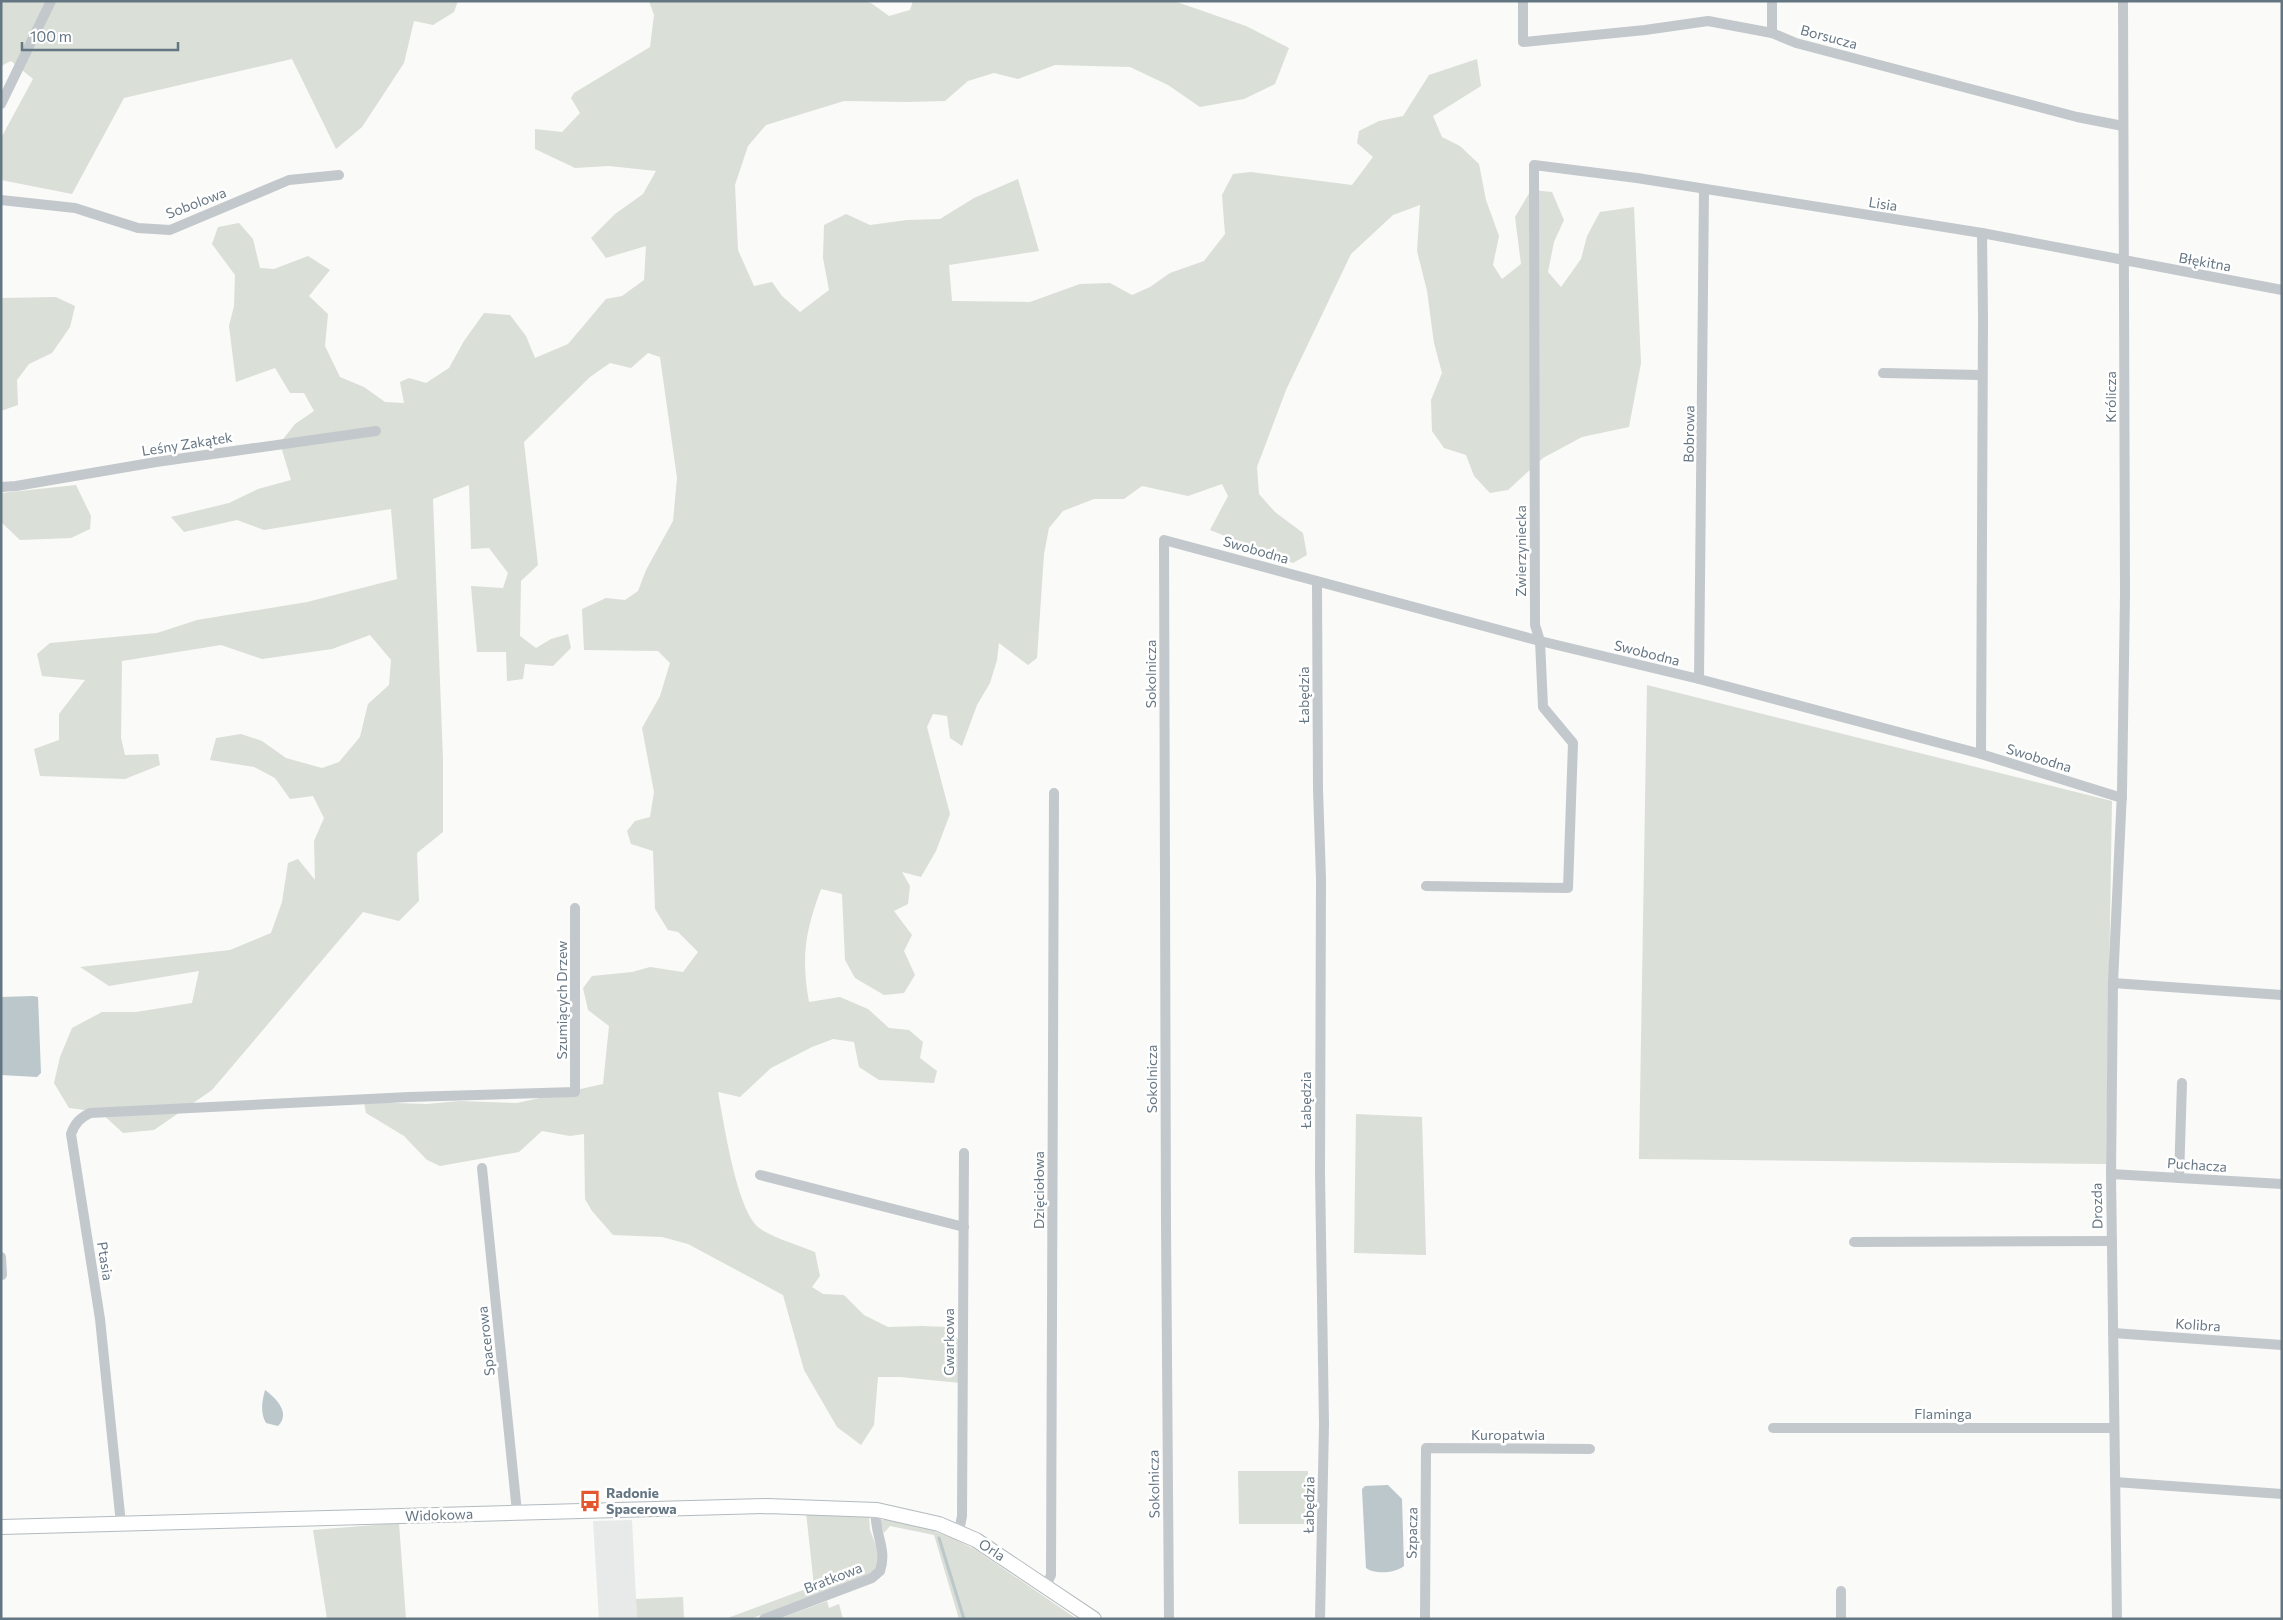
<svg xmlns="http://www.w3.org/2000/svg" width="2283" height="1620" font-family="Commissioner,sans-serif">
  <rect width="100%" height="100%" fill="#fafaf8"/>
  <polygon fill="#e8e9e9" points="632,1520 637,1619 599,1619 593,1521"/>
  <g fill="#dadfd7">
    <polygon points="1,1 458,1 454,12 433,25 414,21 404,63 362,127 336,149 292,59 124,98 72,194 1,180 1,138 33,79 11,61 1,66"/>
    <path d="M 649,1 L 864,1 L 871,3 L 889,16 L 910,10 L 913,1 L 1174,1 L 1246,26 L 1289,48 L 1275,84 L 1244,99 L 1200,107 L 1168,85 L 1130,67 L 1055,65 L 1018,79 L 994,73 L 968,81 L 945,101 L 907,102 L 844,101 L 766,125 L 748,146 L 735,185 L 738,250 L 754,286 L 772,282 L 782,296 L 800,312 L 829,290 L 823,258 L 824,225 L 846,214 L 870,225 L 907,220 L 940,219 L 974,198 L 1018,179 L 1039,251 L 949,265 L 952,301 L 1030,302 L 1080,284 L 1110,283 L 1132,295 L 1150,287 L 1170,273 L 1204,261 L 1225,234 L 1222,195 L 1233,174 L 1251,172 L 1352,185 L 1373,157 L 1357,143 L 1359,131 L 1379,121 L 1403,116 L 1429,75 L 1477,59 L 1481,86 L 1433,116 L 1442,137 L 1460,146 L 1479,164 L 1486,200 L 1499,236 L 1493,265 L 1502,279 L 1521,264 L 1515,217 L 1531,190 L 1552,192 L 1564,220 L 1554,242 L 1548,272 L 1561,287 L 1581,259 L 1587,236 L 1600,212 L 1634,207 L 1641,363 L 1629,427 L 1582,437 L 1543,458 L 1508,490 L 1490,493 L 1474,476 L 1466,455 L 1444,448 L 1432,431 L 1431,400 L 1442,373 L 1434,343 L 1427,291 L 1417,251 L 1420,205 L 1393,215 L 1351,254 L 1286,390 L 1257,467 L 1259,494 L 1275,512 L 1303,533 L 1307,555 L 1293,563 L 1210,530 L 1228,496 L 1222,484 L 1188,496 L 1142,486 L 1124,499 L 1094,499 L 1063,511 L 1049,528 L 1044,554 L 1037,658 L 1028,665 L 999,643 L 997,660 L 990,683 L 977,705 L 962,746 L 950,738 L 947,716 L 933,714 L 927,727 L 950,814 L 936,851 L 921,877 L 902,872 L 910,886 L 908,904 L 894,911 L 912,935 L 904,951 L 915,975 L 904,993 L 884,995 L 855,978 L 845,960 L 842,894 L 821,889 C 805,932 801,957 809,1002 L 840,997 L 868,1009 L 889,1028 L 909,1030 L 923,1042 L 920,1058 L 937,1071 L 934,1083 L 879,1080 L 859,1067 L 854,1042 L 833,1039 L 812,1047 L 771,1068 L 740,1097 L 718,1092 C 724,1123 736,1207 758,1227 C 768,1236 801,1246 815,1252 L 820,1276 L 812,1287 L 823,1294 L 844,1295 L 864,1315 L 888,1327 L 921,1326 L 948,1327 L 961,1343 L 960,1383 L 900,1377 L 878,1377 L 874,1425 L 861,1445 L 837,1427 L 804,1370 L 783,1295 L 688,1244 L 662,1237 L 613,1235 L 592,1211 L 585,1199 L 584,1134 L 570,1136 L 542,1131 L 519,1152 L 440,1166 L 427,1160 L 404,1136 L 366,1113 L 364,1102 L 427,1104 L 459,1101 L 517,1103 L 603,1084 L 609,1026 L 588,1010 L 583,988 L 592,976 L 632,972 L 650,967 L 683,972 L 698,952 L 678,932 L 668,930 L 655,909 L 653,851 L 631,844 L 627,831 L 635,821 L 650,817 L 654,792 L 642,728 L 660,696 L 670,663 L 658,651 L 584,650 L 582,609 L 606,598 L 625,600 L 638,591 L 646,570 L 673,521 L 677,478 L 660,357 L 648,353 L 631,368 L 610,363 L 590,377 L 524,442 L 538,565 L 521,581 L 520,636 L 536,648 L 551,639 L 568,634 L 571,648 L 553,666 L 525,664 L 523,679 L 507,681 L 506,652 L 477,652 L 471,586 L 503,588 L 508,573 L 489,548 L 471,549 L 469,485 L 433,499 L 443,760 L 443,832 L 417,853 L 419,901 L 399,921 L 363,912 L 212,1090 L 154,1130 L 123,1133 L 100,1112 L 69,1108 L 54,1083 L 60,1057 L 72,1028 L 102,1012 L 136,1012 L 192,1003 L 199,971 L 109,986 L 80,967 L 230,950 L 271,933 L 282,902 L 288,863 L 298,859 L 315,880 L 314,841 L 324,818 L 313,796 L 290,799 L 275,778 L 254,767 L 210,760 L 216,738 L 241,734 L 262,741 L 286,758 L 322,768 L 339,762 L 360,737 L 368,704 L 389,685 L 391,660 L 370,635 L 332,649 L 262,659 L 221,645 L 122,661 L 121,738 L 125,755 L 158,754 L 160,765 L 125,779 L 40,776 L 34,749 L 59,740 L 59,714 L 85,680 L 42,676 L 37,654 L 50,643 L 157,633 L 197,620 L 307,602 L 397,579 L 391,509 L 264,530 L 237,520 L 184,532 L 171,517 L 229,503 L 258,489 L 291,480 L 280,443 L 295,424 L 314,411 L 304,393 L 290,393 L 275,368 L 236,382 L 229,326 L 234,306 L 235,275 L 212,244 L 218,227 L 239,223 L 253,239 L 260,268 L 274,269 L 308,256 L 330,270 L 309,296 L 328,314 L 325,346 L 340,377 L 364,387 L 385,402 L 404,403 L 400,382 L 409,378 L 426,383 L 449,368 L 464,341 L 484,313 L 510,315 L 526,336 L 535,358 L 568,344 L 606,299 L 622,296 L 644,280 L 646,246 L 606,258 L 591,238 L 615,214 L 643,194 L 656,171 L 609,166 L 575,168 L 535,149 L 535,129 L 562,132 L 580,113 L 571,98 L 574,93 L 650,47 L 654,15 Z"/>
    <polygon points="56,297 75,306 70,327 52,353 29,364 17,380 18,405 1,411 1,298"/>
    <polygon points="76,485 91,516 90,529 71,538 20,540 1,522 1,493"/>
    <polygon points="1647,685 2112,801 2106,1164 1639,1159"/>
    <polygon points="1356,1114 1422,1117 1426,1255 1354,1253"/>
    <polygon points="1238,1471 1308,1471 1308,1524 1239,1524"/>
    <polygon points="806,1512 869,1516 870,1530 880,1556 875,1572 750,1619 725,1619 814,1586"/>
    <polygon points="879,1520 903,1520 953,1538 976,1550 1077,1619 959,1619 934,1535 890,1526 884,1533"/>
    <polygon points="399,1523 406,1619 327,1619 313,1530"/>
    <polygon points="683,1597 684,1619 637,1619 636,1599"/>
    <polygon points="827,1601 829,1608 839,1604 843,1619 778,1619"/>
  </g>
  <g fill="#bbc7cb">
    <polygon points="33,996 38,997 41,1073 37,1077 1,1075 1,997"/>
    <path d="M 265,1390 C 276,1398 291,1413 278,1426 L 266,1423 C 260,1413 262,1401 265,1390 Z"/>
    <path d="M 1388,1485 L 1402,1499 L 1404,1566 C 1395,1573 1375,1575 1366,1568 L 1362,1489 L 1365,1486 Z"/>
  </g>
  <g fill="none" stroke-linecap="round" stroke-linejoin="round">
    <polyline stroke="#bbc7cb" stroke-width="3" points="939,1538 964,1619"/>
    <g stroke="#b3babf" stroke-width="16">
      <polyline id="secondary" points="1,1527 767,1506 877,1510 939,1524 976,1540 1094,1619"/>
    </g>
    <g stroke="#c3c8cc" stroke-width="10">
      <polyline points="1523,1 1523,42 1645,30 1708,21 1772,33 1796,43 2077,117 2123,126"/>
      <polyline points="1772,33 1772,1"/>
      <polyline points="1,104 51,1"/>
      <polyline points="1,200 75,208 138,228 170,230 289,180 339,175"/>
      <polyline points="1883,373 1981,375"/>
      <polyline points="1,487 16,486 156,462 376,431"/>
      <polyline points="1317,582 1318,789 1321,879 1320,1173 1324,1424 1320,1619"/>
      <polyline points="1699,679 1704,190"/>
      <polyline points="1981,754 1983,318 1982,233"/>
      <polyline points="1426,886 1568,888 1573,743 1543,707 1540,641 1535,625 1534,165 1637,178 1982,233 2282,290"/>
      <polyline points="2113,983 2282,995"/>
      <polyline points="482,1168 517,1512"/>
      <polyline points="2111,1174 2282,1184"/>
      <polyline points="760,1175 964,1227"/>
      <polyline points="2179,1178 2182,1083"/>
      <polyline points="1854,1242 2112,1241"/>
      <polyline points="1,1257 2,1275"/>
      <polyline points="2113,1333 2282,1345"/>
      <polyline points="1773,1428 2114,1428"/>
      <polyline points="2115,1482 2282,1494"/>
      <path d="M 121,1524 L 100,1319 L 71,1134 C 75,1123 80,1118 90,1113 L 409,1097 L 575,1092 L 575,908"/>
      <polyline points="959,1531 962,1516 964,1153"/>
      <polyline points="1046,1586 1051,1575 1054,793"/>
      <polyline points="1841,1591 1841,1619"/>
      <path d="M 764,1619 L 872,1578 L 880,1571 C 888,1548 873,1532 876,1510"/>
      <polyline points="1169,1619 1166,1225 1164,540 1540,641 1699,679 1981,754 2122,798"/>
      <polyline points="1425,1619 1426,1448 1590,1449"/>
      <polyline points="2117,1619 2111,1174 2113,983 2122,792 2125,594 2123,1"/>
    </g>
    <use href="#secondary" stroke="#fff" stroke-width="14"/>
  </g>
  <defs>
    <g id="bus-bare" transform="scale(1.725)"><path d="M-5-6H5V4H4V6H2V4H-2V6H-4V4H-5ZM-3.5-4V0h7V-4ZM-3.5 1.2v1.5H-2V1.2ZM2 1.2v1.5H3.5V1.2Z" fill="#e4572e" stroke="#fff" stroke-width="2.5" paint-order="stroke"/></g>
  </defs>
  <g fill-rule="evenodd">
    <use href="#bus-bare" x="590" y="1501"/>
  </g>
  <g text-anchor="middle" stroke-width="5" stroke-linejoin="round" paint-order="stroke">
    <g font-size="14" fill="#657683" stroke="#fff">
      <text transform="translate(1829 37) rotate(15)" y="5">Borsucza</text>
      <text transform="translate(196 203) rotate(-21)" y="5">Sobolowa</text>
      <text transform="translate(1883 204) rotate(9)" y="5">Lisia</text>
      <text transform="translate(2205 262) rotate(10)" y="5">Błękitna</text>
      <text transform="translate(2111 397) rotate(-90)" y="5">Królicza</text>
      <text transform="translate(1689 434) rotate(-89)" y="5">Bobrowa</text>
      <text transform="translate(187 444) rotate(-9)" y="5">Leśny Zakątek</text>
      <text transform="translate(1256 550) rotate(16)" y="5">Swobodna</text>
      <text transform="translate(1521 551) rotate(-90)" y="5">Zwierzyniecka</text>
      <text transform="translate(1647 653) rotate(14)" y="5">Swobodna</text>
      <text transform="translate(1151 674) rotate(-90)" y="5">Sokolnicza</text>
      <text transform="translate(1304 695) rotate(-90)" y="5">Łabędzia</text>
      <text transform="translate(2039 758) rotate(17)" y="5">Swobodna</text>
      <text transform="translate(562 1000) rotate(-90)" y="5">Szumiących Drzew</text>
      <text transform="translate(1152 1079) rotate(-90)" y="5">Sokolnicza</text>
      <text transform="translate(1306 1100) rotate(-90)" y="5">Łabędzia</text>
      <text transform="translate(2197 1165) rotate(4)" y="5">Puchacza</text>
      <text transform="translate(1039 1190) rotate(-90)" y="5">Dzięciołowa</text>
      <text transform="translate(2097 1206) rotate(-91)" y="5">Drozda</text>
      <text transform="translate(105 1261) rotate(81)" y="5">Ptasia</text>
      <text transform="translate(2198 1325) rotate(4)" y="5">Kolibra</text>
      <text transform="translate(486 1341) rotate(-96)" y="5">Spacerowa</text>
      <text transform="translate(949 1342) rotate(-90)" y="5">Gwarkowa</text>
      <text x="1943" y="1419">Flaminga</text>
      <text x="1508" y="1440">Kuropatwia</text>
      <text transform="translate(1154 1484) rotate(-91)" y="5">Sokolnicza</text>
      <text transform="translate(1309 1505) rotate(-89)" y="5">Łabędzia</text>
      <text transform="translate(439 1515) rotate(-2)" y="5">Widokowa</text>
      <text transform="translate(1412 1533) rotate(-89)" y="5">Szpacza</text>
      <text transform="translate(992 1550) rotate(33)" y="5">Orla</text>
      <text transform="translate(833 1578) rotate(-21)" y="5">Bratkowa</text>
    </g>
    <g font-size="14" font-weight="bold" fill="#657683" stroke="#fff" text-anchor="start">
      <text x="606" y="1498">Radonie<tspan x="606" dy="16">Spacerowa</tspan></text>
    </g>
  </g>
  <rect width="2283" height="1620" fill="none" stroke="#657683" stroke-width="5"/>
  <path d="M22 42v8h156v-8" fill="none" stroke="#657683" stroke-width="2.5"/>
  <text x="30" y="42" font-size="15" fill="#657683" stroke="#ffffff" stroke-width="4" paint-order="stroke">100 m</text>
</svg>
